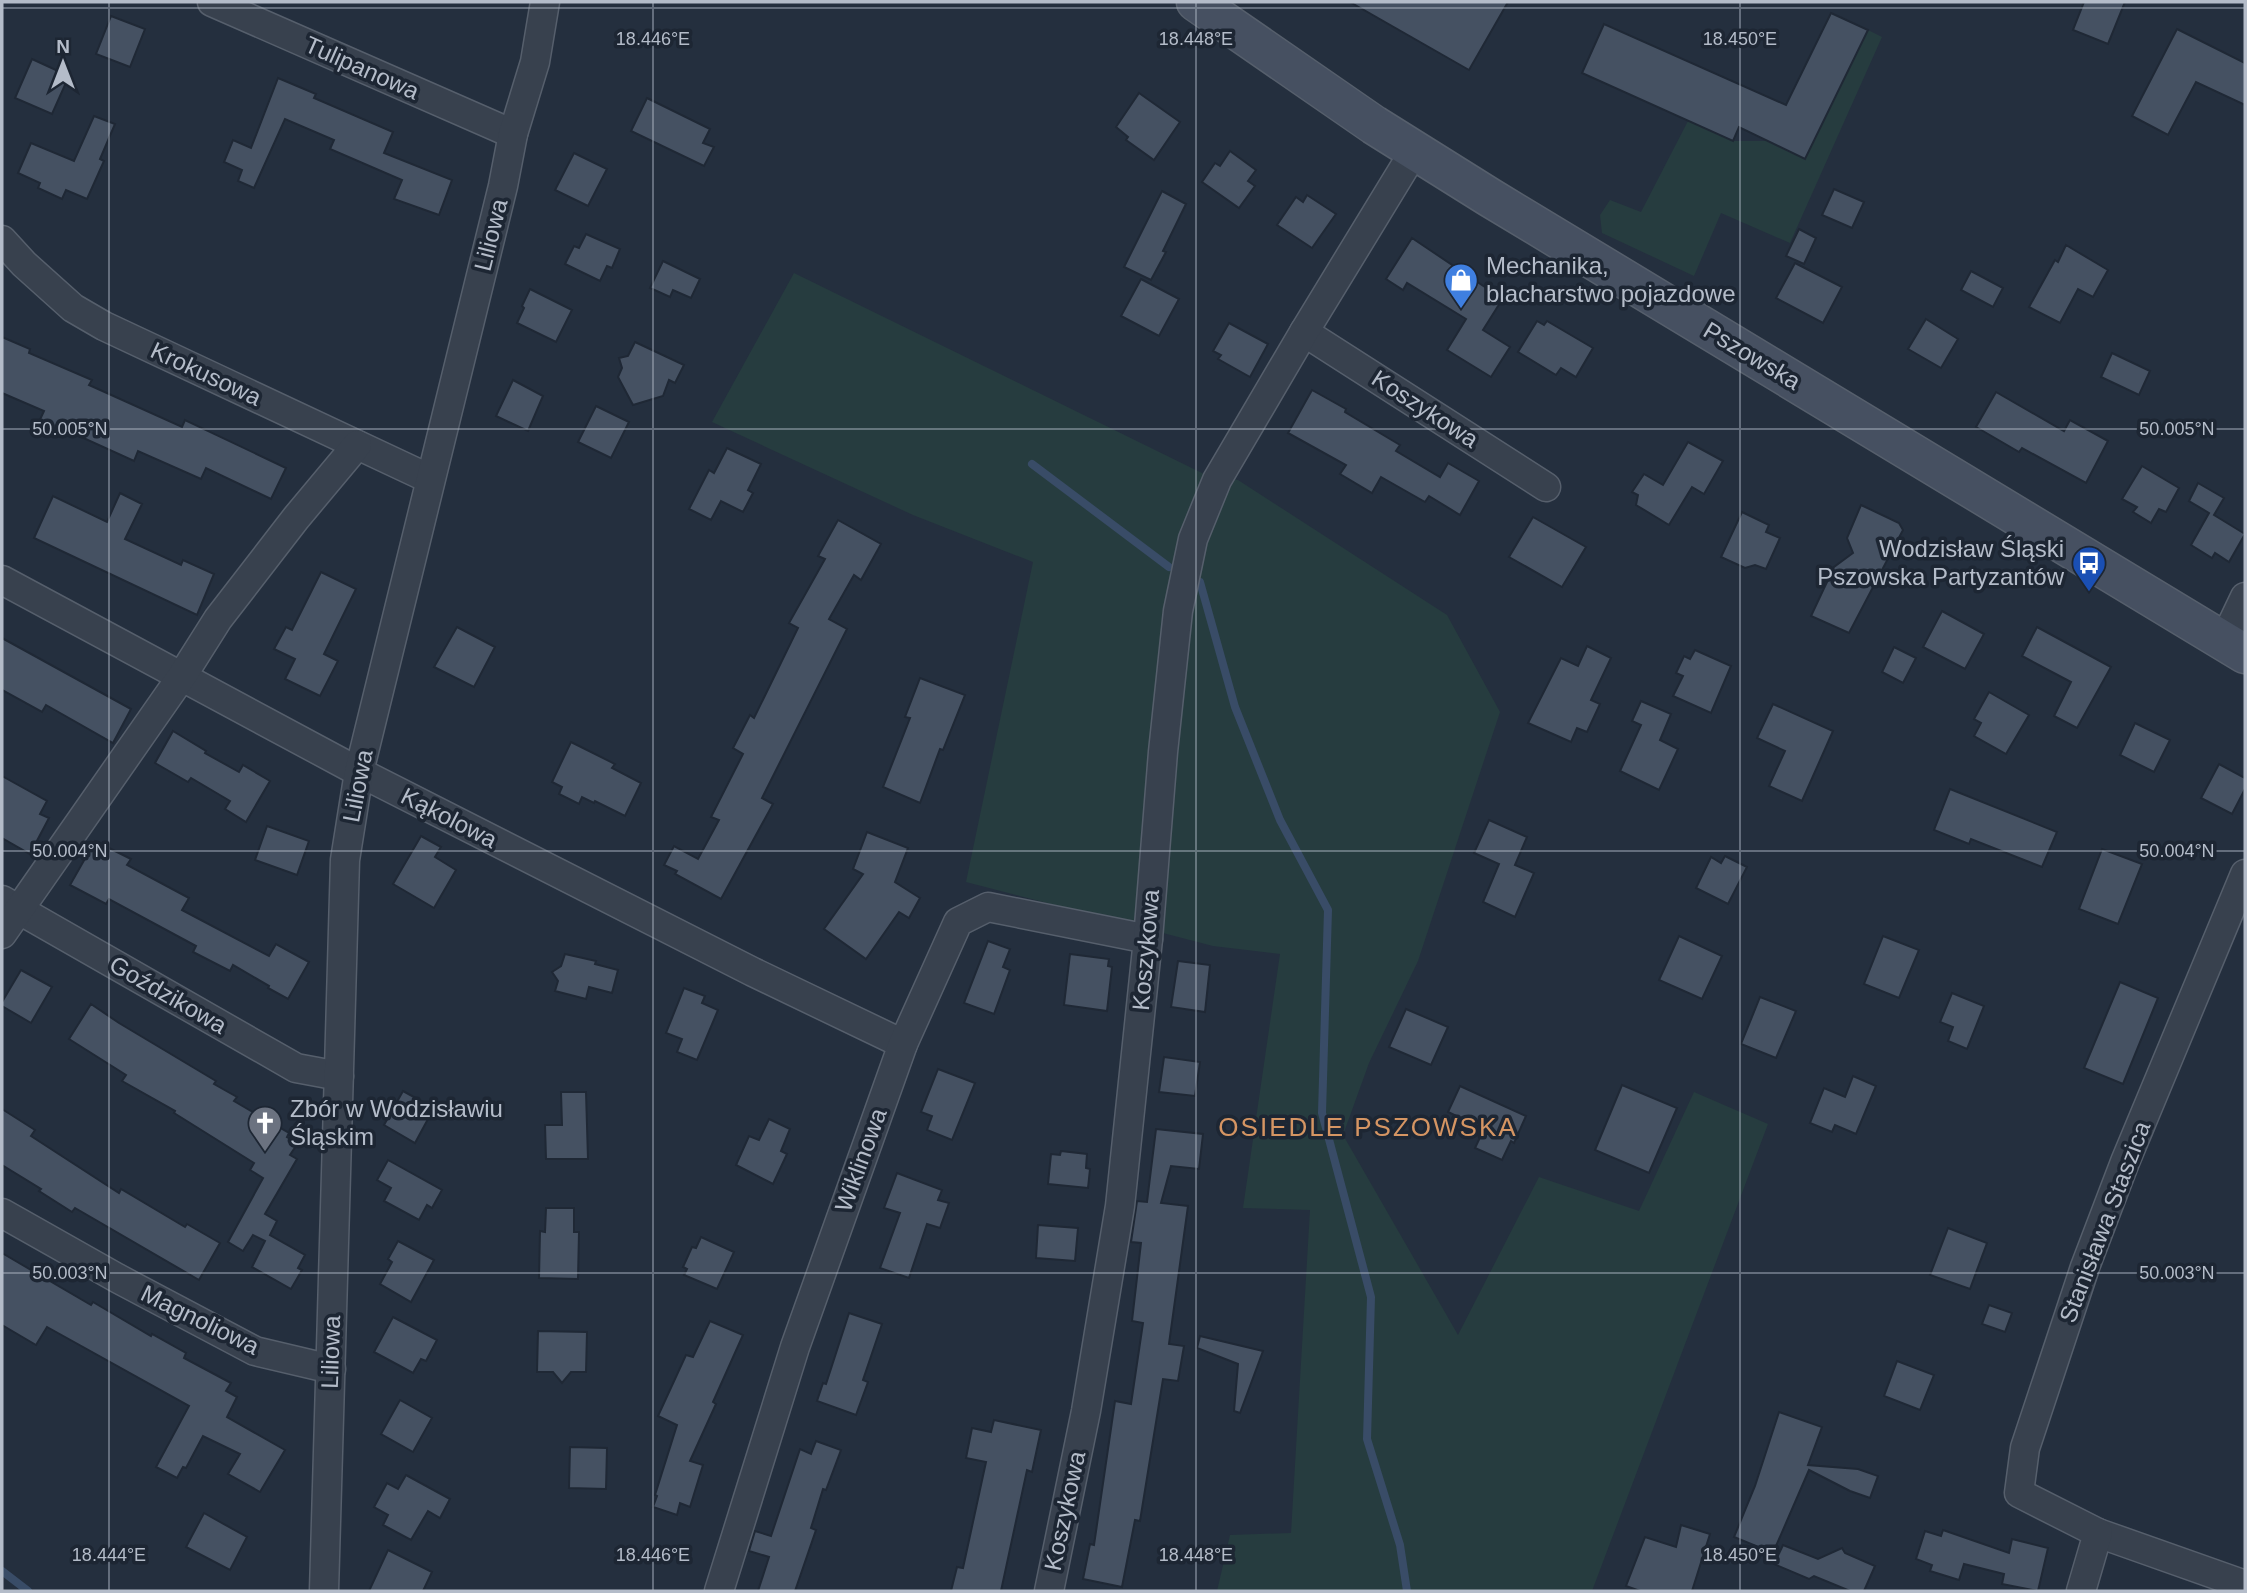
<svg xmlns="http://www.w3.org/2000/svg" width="2247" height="1593" font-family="Arial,sans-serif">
  <rect width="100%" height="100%" fill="#242f3e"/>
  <g fill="#263c3f">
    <polygon points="1868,30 1882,37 1790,243 1721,213 1694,276 1602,233 1600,215 1610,200 1641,212 1688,121 1733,141 1769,141"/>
    <polygon points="794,273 1204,474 1238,480 1447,615 1500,712 1418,961 1369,1063 1343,1135 1458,1335 1539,1177 1639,1211 1694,1092 1768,1124 1592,1591 1217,1591 1230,1535 1291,1533 1310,1210 1243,1208 1280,954 1213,946 966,882 1033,562 913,515 712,422"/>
  </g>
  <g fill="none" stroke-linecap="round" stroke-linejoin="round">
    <g stroke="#394c67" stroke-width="8">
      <polyline points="1032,464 1169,567"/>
      <polyline points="1200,582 1235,707 1280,820 1328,910 1322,1113 1371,1297 1367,1439 1400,1545 1407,1591"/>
      <polyline points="2,1571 28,1591"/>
    </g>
  </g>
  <g fill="#455162" stroke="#1f2835" stroke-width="2">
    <polygon points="1350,2 1508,2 1469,70"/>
    <polygon points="2084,2 2125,2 2108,44 2073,30"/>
    <polygon points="1831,13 1868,30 1805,159 1739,127 1733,141 1582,73 1604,24 1786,105"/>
    <polygon points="111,16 145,29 130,67 96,54"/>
    <polygon points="2177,29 2245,63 2245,105 2196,82 2168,135 2132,116"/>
    <polygon points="32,59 69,76 52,114 15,98"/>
    <polygon points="278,78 316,94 314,98 393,132 384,153 452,180 439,215 394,199 402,180 330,149 334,140 285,119 254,188 238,181 242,170 224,162 233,140 251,148"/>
    <polygon points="1139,93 1180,122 1154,160 1126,140 1128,137 1116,127"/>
    <polygon points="647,98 710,129 703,143 714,147 704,166 631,131"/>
    <polygon points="94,116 115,124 100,159 104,161 87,199 66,190 62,199 38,188 40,183 18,173 31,143 74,161"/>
    <polygon points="1230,151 1256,170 1248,181 1255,186 1239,208 1202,182 1215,163 1220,166"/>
    <polygon points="574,153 607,169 588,206 555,190"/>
    <polygon points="1834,189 1864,202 1852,228 1822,215"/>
    <polygon points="1162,191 1186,204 1163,251 1166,252 1151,280 1124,267"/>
    <polygon points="1307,195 1336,214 1312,248 1277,225 1296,197 1303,202"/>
    <polygon points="1799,229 1816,238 1804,264 1786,256"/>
    <polygon points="586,234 620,249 612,268 607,266 600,281 565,264 574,246 579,248"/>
    <polygon points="1412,238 1485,287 1487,283 1505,295 1483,330 1510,347 1491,377 1447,350 1466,319 1407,283 1403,290 1386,279"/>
    <polygon points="2066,245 2108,270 2093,297 2078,289 2060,323 2029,307 2055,260 2058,262"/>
    <polygon points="663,261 700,279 691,298 673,290 670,297 650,288"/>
    <polygon points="1795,263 1842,287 1823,323 1776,298"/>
    <polygon points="1971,271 2003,288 1993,307 1961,290"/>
    <polygon points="1141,279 1179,299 1159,336 1121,316"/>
    <polygon points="530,289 572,310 556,342 517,323 524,308 522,306"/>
    <polygon points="1926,319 1958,339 1941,368 1908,349"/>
    <polygon points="1537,321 1544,325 1547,321 1593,348 1576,377 1561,368 1556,375 1518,352"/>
    <polygon points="1229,323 1268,344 1250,377 1218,359 1221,355 1213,351"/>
    <polygon points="2,337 30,349 29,353 92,380 89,385 182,427 185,420 286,468 271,499 206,468 201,479 138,451 134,461 66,430 62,437 37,426 44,411 2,393"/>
    <polygon points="635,342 684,365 675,383 669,380 663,396 633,405 618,377 622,368 619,358 628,356"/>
    <polygon points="2112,353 2150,371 2139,395 2101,377"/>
    <polygon points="513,380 543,396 528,431 496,416"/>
    <polygon points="1312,390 1346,409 1345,412 1400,445 1396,451 1440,477 1448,463 1479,481 1460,515 1429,496 1425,502 1381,477 1372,493 1340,474 1346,465 1288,433"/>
    <polygon points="1996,392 2064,431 2070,420 2108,441 2086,483 2022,448 2019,452 1976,427"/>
    <polygon points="596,406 629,422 611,458 578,442"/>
    <polygon points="1688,442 1723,461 1704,494 1692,487 1669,525 1636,505 1638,495 1632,492 1644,474 1663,485"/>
    <polygon points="727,448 761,464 748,490 753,493 743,512 721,501 711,520 689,509 709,470 714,473"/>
    <polygon points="2142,466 2179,488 2166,512 2159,509 2151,523 2133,512 2137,507 2122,499"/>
    <polygon points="2198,483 2224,498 2214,515 2245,534 2229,562 2215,553 2212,558 2191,545 2209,513 2189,501"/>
    <polygon points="120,493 142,504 125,539 181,565 183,560 214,574 197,615 34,538 53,496 107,522"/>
    <polygon points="1861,505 1899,523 1903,530 1849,633 1811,616 1834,567 1853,553 1847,538"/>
    <polygon points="1742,512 1769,525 1766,532 1780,538 1766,569 1755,565 1745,568 1721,557"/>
    <polygon points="1533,517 1586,547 1562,587 1509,557"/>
    <polygon points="838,520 881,544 861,580 854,575 829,619 847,629 762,798 773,804 721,899 675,874 677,871 664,865 674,846 698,859 719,820 711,817 743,754 733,748 750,715 754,718 798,628 789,623 825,559 818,556"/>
    <polygon points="321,572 356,589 324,654 338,661 320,696 285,679 295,659 274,649 286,627 292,630"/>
    <polygon points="1942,611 1984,634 1965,669 1923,647"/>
    <polygon points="457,627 495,647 474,687 434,667"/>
    <polygon points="2037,627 2111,667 2077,728 2054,716 2071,682 2022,656"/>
    <polygon points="2,638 131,709 113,743 46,705 42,712 2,690"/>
    <polygon points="1587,646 1611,658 1591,700 1600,704 1587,732 1577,728 1571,742 1528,723 1561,658 1578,666"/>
    <polygon points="1894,647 1916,658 1903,683 1882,672"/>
    <polygon points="1695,650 1731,666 1711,713 1673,696 1683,676 1676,673 1684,656 1690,659"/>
    <polygon points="920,678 965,695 943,750 940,749 920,803 883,787 910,718 905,717"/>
    <polygon points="1989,692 2029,715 2006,754 1974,736 1981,723 1974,719"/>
    <polygon points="1641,701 1671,714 1660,740 1678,749 1659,790 1620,771 1641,725 1632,721"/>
    <polygon points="1773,704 1833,731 1802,801 1769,786 1785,751 1757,738"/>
    <polygon points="2135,723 2170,740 2154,772 2120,755"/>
    <polygon points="173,731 206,751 205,753 239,772 243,765 270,781 246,822 225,809 230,801 191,778 188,782 155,763"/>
    <polygon points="571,742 615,764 612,768 641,783 625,816 595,801 594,803 582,797 579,804 559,794 562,787 552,782"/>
    <polygon points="2219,764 2245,778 2245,789 2232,814 2201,798"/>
    <polygon points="2,776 47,801 40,814 49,818 30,854 2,838"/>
    <polygon points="1950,789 2057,832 2042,867 1971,839 1969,844 1934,830"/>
    <polygon points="1489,820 1527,837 1515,865 1534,873 1515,917 1483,902 1499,864 1474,853"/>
    <polygon points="267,826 309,841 297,875 255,860"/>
    <polygon points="867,832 908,848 895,882 920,898 909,918 899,912 866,959 824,929 863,874 853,869"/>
    <polygon points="421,836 441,847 435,857 456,870 434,908 393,884"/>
    <polygon points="95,841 131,859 127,865 189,898 182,910 269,956 276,944 309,962 288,999 268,988 269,986 233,965 230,971 193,952 196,946 109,899 106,904 70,885"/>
    <polygon points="2102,849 2142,864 2118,924 2079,909"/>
    <polygon points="1725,856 1747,867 1728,904 1696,888 1711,857 1721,863"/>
    <polygon points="1679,936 1722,956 1702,999 1659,980"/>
    <polygon points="1883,936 1919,950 1899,998 1864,984"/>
    <polygon points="988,941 1010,949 1003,967 1010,970 994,1014 964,1003"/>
    <polygon points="565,954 596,961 595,964 618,970 612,993 589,987 586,999 555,991 558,981 552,972 561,966"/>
    <polygon points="1070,954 1109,959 1108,966 1112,967 1107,1011 1064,1005"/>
    <polygon points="1178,961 1210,965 1205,1012 1171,1007"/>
    <polygon points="21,970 52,987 31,1023 2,1006 2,1002"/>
    <polygon points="2120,982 2158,998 2123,1084 2084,1068"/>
    <polygon points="684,988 705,996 702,1003 718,1010 697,1060 677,1052 682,1039 666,1033"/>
    <polygon points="1952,993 1984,1006 1967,1049 1948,1041 1953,1027 1940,1022"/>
    <polygon points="1760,997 1796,1011 1776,1058 1741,1044"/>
    <polygon points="91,1004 119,1023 216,1081 214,1084 237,1097 234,1101 289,1133 287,1137 298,1143 290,1155 297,1159 265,1214 277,1221 270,1235 305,1255 298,1268 302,1270 291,1289 252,1267 265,1241 253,1235 243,1251 228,1242 263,1178 250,1170 254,1163 174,1113 175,1111 122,1081 126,1075 69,1039"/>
    <polygon points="1406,1009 1448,1027 1431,1065 1389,1047"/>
    <polygon points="1164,1057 1200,1062 1195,1096 1159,1092"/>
    <polygon points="938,1069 975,1083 952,1140 927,1130 932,1116 921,1112"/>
    <polygon points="1853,1076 1876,1086 1856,1134 1835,1125 1832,1132 1810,1123 1824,1088 1845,1097"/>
    <polygon points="1622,1085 1677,1108 1649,1173 1595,1150"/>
    <polygon points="1460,1086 1526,1116 1514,1143 1511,1141 1502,1160 1475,1148 1484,1129 1448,1112"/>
    <polygon points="403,1091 434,1108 415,1143 384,1125"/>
    <polygon points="561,1092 586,1092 588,1159 546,1159 545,1125 562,1125"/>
    <polygon points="2,1109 35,1130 31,1136 119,1193 121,1189 185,1227 187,1224 220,1243 199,1280 75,1208 72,1212 39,1191 41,1189 2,1165"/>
    <polygon points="769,1119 790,1129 781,1151 787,1154 773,1184 736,1165 749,1136 759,1140"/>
    <polygon points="1156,1129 1203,1134 1199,1169 1171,1166 1161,1203 1188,1206 1169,1344 1184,1346 1178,1381 1163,1379 1140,1521 1135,1520 1122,1587 1083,1579 1090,1544 1094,1545 1115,1401 1131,1404 1143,1323 1132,1321 1141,1243 1131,1242 1137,1201 1147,1202"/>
    <polygon points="1061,1151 1087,1154 1086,1168 1090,1169 1088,1188 1048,1184 1051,1154 1060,1155"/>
    <polygon points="388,1160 442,1190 432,1208 427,1205 419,1220 384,1201 391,1188 377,1180"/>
    <polygon points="897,1173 942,1190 938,1200 949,1203 940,1228 927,1224 909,1278 880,1268 900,1213 884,1208"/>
    <polygon points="546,1208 574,1208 574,1232 579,1232 578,1279 539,1278 540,1231 545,1232"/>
    <polygon points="1038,1225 1078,1228 1075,1261 1036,1258"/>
    <polygon points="1948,1228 1987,1243 1970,1289 1930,1275"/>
    <polygon points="701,1237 734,1252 717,1289 684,1275 687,1269 683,1267 692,1247 696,1248"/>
    <polygon points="398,1241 434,1260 411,1302 380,1284 392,1262 388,1259"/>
    <polygon points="2,1253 91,1305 93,1302 151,1336 152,1334 186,1353 184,1358 231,1383 226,1391 237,1397 227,1417 285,1450 260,1492 228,1474 240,1454 203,1436 186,1468 183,1467 177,1478 156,1467 189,1406 47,1327 36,1345 2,1325"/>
    <polygon points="1989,1305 2012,1313 2005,1332 1982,1324"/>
    <polygon points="849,1313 882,1324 863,1380 868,1382 856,1415 817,1401 823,1383 826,1384"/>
    <polygon points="393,1317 437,1340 426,1361 421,1359 413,1373 374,1352"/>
    <polygon points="710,1321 743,1335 713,1402 716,1404 690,1461 703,1465 690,1507 680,1503 677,1515 653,1507 657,1496 655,1495 677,1425 658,1416 686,1355 693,1357"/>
    <polygon points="538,1331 587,1332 586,1372 571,1372 562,1383 553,1372 537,1372"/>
    <polygon points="1200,1336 1263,1351 1240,1413 1234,1411 1238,1364 1197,1348"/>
    <polygon points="1897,1361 1934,1375 1920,1410 1884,1396"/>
    <polygon points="400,1400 432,1418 413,1452 381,1434"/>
    <polygon points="1779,1412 1822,1427 1808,1465 1858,1469 1878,1476 1870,1498 1850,1491 1809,1470 1773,1553 1734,1537 1755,1486"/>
    <polygon points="994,1420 1041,1430 1032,1472 1027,1470 1001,1591 951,1591 957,1567 963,1568 986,1462 966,1458 972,1428 991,1432"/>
    <polygon points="816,1441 841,1450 826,1490 823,1489 811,1528 816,1530 795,1591 758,1591 769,1557 749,1551 755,1531 771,1536 800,1449 811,1454"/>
    <polygon points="570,1447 607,1448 606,1489 569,1488"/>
    <polygon points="406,1475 450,1499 440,1518 428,1511 411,1540 383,1525 388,1515 374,1507 387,1483 398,1489"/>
    <polygon points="204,1513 247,1537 230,1570 186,1547"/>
    <polygon points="1681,1525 1710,1534 1692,1591 1640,1591 1626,1586 1645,1537 1676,1547"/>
    <polygon points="1943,1530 2009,1553 2012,1539 2048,1548 2038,1591 2002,1584 2004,1574 1964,1564 1959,1580 1930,1571 1932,1565 1916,1559 1925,1531 1941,1536"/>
    <polygon points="1783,1545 1818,1559 1842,1548 1845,1553 1875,1566 1864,1591 1850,1591 1814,1576 1809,1579 1774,1564"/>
    <polygon points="388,1550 432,1572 423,1591 369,1591"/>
  </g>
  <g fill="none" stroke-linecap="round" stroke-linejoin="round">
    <g stroke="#565f6c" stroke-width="31">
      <g id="street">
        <polyline points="212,2 513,134"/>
        <polyline points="2,240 24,264 73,308 104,326 430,479"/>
        <polyline points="1304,332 1546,487"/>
        <polyline points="2,580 359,772 753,972 903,1044"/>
        <polyline points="2224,641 2245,597"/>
        <polyline points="2,900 296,1068 339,1076"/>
        <polyline points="2,934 182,676 218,619 296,518 357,445"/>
        <polyline points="2,1213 117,1278 255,1351 331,1369"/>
        <polyline points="2098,1533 2245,1585"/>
        <polyline points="324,1591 345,860 359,772 503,186 513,134 535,62 545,2"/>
        <polyline points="719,1591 795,1347 903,1044 958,922 988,907 1148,939"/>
        <polyline points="1049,1591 1086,1411 1120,1206 1148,939 1163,752 1178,611 1193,539 1217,480 1304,332 1415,150"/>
        <polyline points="2081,1591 2098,1533 2019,1493 2025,1448 2085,1267 2125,1162 2245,874"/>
      </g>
    </g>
    <g stroke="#565f6c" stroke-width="41">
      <polyline id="secondary" points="1196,2 1374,125 1489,197 2245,654"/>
    </g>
    <use href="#street" stroke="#38414e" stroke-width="28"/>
    <use href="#secondary" stroke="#465061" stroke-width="38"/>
  </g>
  <path fill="none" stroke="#b4bcc9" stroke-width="2" stroke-opacity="0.45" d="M 109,2 L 109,1591M 653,2 L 653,1591M 1196,2 L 1196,1591M 1740,2 L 1740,1591M 2,8 L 2245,8M 2,429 L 2245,429M 2,851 L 2245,851M 2,1273 L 2245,1273"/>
  <defs>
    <g id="shop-pin" transform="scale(1.75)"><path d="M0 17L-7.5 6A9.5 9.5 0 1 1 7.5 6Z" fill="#3f7fe0" stroke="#1d2633"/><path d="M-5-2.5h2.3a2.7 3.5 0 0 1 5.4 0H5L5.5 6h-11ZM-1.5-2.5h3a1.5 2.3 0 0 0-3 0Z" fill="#fff"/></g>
    <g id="bus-pin" transform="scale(1.75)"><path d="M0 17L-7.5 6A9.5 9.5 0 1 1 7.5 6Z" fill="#1a4fb4" stroke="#1d2633"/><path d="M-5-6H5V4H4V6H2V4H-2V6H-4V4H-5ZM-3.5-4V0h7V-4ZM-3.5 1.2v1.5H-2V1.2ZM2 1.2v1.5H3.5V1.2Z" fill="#fff"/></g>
    <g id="church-pin" transform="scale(1.75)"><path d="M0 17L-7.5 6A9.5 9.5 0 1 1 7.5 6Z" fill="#6b7280" stroke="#1d2633"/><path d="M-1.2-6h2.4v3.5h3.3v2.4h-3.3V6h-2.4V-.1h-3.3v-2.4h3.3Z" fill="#fff"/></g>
  </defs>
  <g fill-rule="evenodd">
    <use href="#shop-pin" x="1461" y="280"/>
    <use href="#bus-pin" x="2089" y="563"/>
    <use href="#church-pin" x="265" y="1123"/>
  </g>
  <g text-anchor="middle" stroke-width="7" stroke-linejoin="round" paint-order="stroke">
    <g font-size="24" fill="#b4bcc9" stroke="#1d2633">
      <text transform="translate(362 68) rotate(24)" y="8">Tulipanowa</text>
      <text transform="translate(491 235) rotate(-76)" y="8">Liliowa</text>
      <text transform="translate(1752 356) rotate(31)" y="8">Pszowska</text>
      <text transform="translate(206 374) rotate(25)" y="8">Krokusowa</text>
      <text transform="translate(1425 409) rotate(33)" y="8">Koszykowa</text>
      <text transform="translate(358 786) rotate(-79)" y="8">Liliowa</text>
      <text transform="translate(449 818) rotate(27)" y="8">Kąkolowa</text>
      <text transform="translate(1146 950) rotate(-85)" y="8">Koszykowa</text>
      <text transform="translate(168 995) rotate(30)" y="8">Goździkowa</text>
      <text transform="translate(861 1160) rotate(-70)" y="8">Wiklinowa</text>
      <text transform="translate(2105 1222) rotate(-69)" y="8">Stanisława Staszica</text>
      <text transform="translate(200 1320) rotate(26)" y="8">Magnoliowa</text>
      <text transform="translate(331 1352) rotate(-88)" y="8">Liliowa</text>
      <text transform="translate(1065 1511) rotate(-78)" y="8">Koszykowa</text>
    </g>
    <g font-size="24" fill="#b4bcc9" stroke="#1d2633" text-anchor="start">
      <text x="1486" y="274">Mechanika,<tspan x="1486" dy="28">blacharstwo pojazdowe</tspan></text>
      <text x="2064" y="557" text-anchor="end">Wodzisław Śląski<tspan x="2064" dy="28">Pszowska Partyzantów</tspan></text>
      <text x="290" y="1117">Zbór w Wodzisławiu<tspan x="290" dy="28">Śląskim</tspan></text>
    </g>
    <g font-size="26" letter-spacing="2" fill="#d59563" stroke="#1d2633">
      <text x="1368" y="1136">OSIEDLE PSZOWSKA</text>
    </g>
  </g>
  <g font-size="18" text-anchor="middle" fill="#b4bcc9" stroke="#1d2633" stroke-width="7" stroke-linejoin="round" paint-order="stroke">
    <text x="653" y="45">18.446°E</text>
    <text x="1196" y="45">18.448°E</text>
    <text x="1740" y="45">18.450°E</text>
    <text x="70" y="435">50.005°N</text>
    <text x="2177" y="435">50.005°N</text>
    <text x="70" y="857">50.004°N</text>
    <text x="2177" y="857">50.004°N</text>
    <text x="70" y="1279">50.003°N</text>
    <text x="2177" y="1279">50.003°N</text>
    <text x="109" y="1561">18.444°E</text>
    <text x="653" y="1561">18.446°E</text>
    <text x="1196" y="1561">18.448°E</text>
    <text x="1740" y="1561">18.450°E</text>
  </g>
  <rect width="2247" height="1593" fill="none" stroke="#b4bcc9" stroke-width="7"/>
  <g transform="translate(63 63)" stroke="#1d2633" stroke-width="5" paint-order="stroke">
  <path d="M0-5L12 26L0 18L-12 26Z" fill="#b4bcc9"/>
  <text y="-10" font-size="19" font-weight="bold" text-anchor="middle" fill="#b4bcc9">N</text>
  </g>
</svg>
